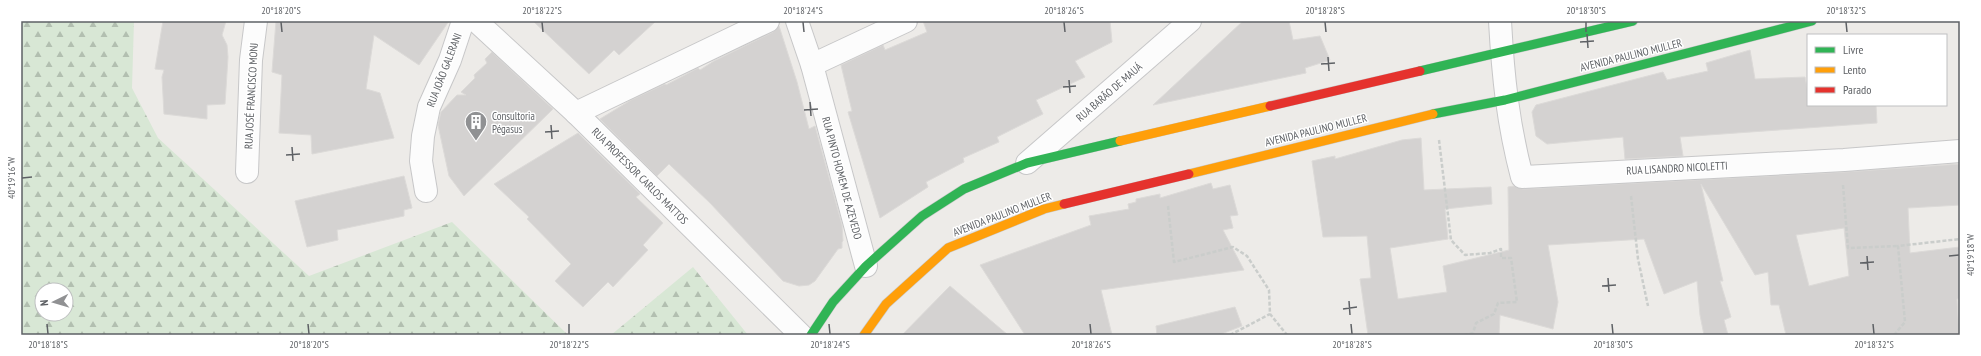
<svg xmlns="http://www.w3.org/2000/svg" width="1981" height="356" font-family="'PT Sans Narrow',sans-serif">
  <defs>
    <pattern id="forest-firs" width="22" height="20" patternUnits="userSpaceOnUse"><rect width="22" height="20" fill="#d8e7d5"/><path d="M5 1l3.5 6h-7zM16 11l3.5 6h-7z" fill="#b2bfb0"/></pattern>
  </defs>
  <rect width="100%" height="100%" fill="#edebe8"/>
  <g fill="url(#forest-firs)" fill-rule="evenodd">
    <path d="M 21,21 L 134,21 L 132,88 L 158,138 L 309,276 L 452,222 L 568,335 L 21,335 ZM 42,290 L 66,290 L 66,314 L 42,314 Z"/>
    <polygon points="693,267 748,335 611,335"/>
  </g>
  <g fill="#d4d2d1" stroke="#dcdad8" fill-rule="evenodd">
    <polygon points="163,21 226,21 222,35 227,45 228,57 225,104 207,105 207,119 164,114 162,77 164,70 155,69"/>
    <polygon points="276,21 449,21 419,65 374,35 366,89 380,93 394,138 312,154 311,135 279,133 282,75 272,72"/>
    <polygon points="533,21 656,21 619,55 614,50 589,74"/>
    <polygon points="923,21 1110,21 1112,42 1075,61 1085,77 1036,100 1043,114 997,137 999,142 963,158 964,162 926,182 928,187 880,218 848,112 852,111 841,65 883,45 885,50 927,32"/>
    <polygon points="1243,21 1289,21 1293,40 1320,36 1330,60 1305,68 1306,73 1153,105"/>
    <polygon points="779,26 797,82 809,129 815,126 842,225 843,241 842,242 842,248 838,249 815,281 809,285 799,286 783,281 710,203 669,164 657,176 600,119 631,100 665,84 666,85 698,68 700,70 714,61 773,32"/>
    <polygon points="1750,50 1755,79 1805,77 1808,93 1808,105 1876,105 1877,123 1680,137 1683,156 1625,159 1623,137 1547,144 1536,136 1532,112 1536,105 1663,72 1667,80 1708,71 1706,63"/>
    <polygon points="492,52 553,109 464,196 449,176 438,125 441,112 457,95 466,95 461,92 475,78 474,75 487,63 485,59"/>
    <polygon points="578,133 640,194 636,197 663,223 643,245 648,250 613,287 608,282 583,307 555,281 571,264 527,219 529,217 494,184"/>
    <path d="M 1421,138 L 1424,190 L 1491,187 L 1492,204 L 1445,209 L 1448,239 L 1390,248 L 1398,299 L 1447,292 L 1443,266 L 1509,250 L 1508,187 L 1514,186 L 1523,189 L 1845,172 L 1960,164 L 1960,205 L 1908,208 L 1910,253 L 1960,247 L 1960,299 L 1957,299 L 1959,335 L 1786,335 L 1779,305 L 1771,305 L 1768,272 L 1755,275 L 1701,184 L 1723,281 L 1720,281 L 1731,317 L 1724,320 L 1728,335 L 1704,335 L 1700,315 L 1697,281 L 1664,294 L 1644,239 L 1548,245 L 1558,302 L 1553,329 L 1500,315 L 1499,335 L 1368,335 L 1360,279 L 1371,278 L 1367,236 L 1323,237 L 1312,161 L 1335,156 L 1335,159 L 1402,140 ZM 1844,228 L 1849,276 L 1809,286 L 1796,235 Z"/>
    <polygon points="404,176 412,208 404,210 404,216 337,230 338,240 307,247 295,201"/>
    <polygon points="1211,183 1213,189 1230,185 1238,215 1230,216 1233,228 1223,230 1244,270 1101,290 1112,335 1025,335 980,265 1091,225 1089,216 1129,209 1128,204 1136,202 1136,199 1160,194 1160,198"/>
    <polygon points="950,286 1008,335 902,335"/>
    <polygon points="1235,307 1242,326 1219,335 1157,335 1156,326"/>
  </g>
  <g fill="none" stroke-linecap="round" stroke-linejoin="round">
    <g stroke="#c7c7c8" stroke-width="24">
      <g id="street">
        <polyline points="476,21 576,113 801,335"/>
        <polyline points="797,21 812,65 866,266"/>
        <path d="M 1500,21 C 1503,76 1508,124 1522,177 L 1844,160 L 1960,151"/>
        <polyline points="812,65 906,21"/>
        <polyline points="576,113 768,21"/>
        <polyline points="1027,163 1190,21"/>
        <polyline points="247,172 251,60 256,21"/>
        <polyline points="426,191 421,161 423,136 429,107 450,60 463,21"/>
      </g>
    </g>
    <g stroke="#c7c7c8" stroke-width="10">
      <g id="fast">
        <polyline points="1420,71 1633,21"/>
        <polyline points="1433,114 1505,100 1812,21"/>
        <polyline points="811,335 833,302 866,266 922,216 964,189 1027,163 1120,141"/>
      </g>
    </g>
    <g stroke="#c7c7c8" stroke-width="10">
      <g id="slow">
        <polyline points="1120,141 1270,106"/>
        <polyline points="1189,174 1433,114"/>
        <polyline points="864,335 886,304 948,248 1044,209 1064,204"/>
      </g>
    </g>
    <g stroke="#c7c7c8" stroke-width="10">
      <g id="jam">
        <polyline points="1270,106 1420,71"/>
        <polyline points="1064,204 1189,174"/>
      </g>
    </g>
    <g stroke="#cacdcb" stroke-width="2.5" stroke-dasharray="4 2" stroke-linecap="butt">
      <polyline points="1439,140 1451,240 1465,255 1490,253 1501,249 1501,258 1511,258 1517,302 1498,303 1494,314 1476,323 1473,333 1465,335"/>
      <polyline points="1843,185 1848,248 1898,246"/>
      <polyline points="1631,196 1638,259 1648,306"/>
      <polyline points="1168,206 1174,262 1233,247 1247,256 1269,290 1270,314 1287,335"/>
      <polyline points="1230,335 1270,314"/>
      <polyline points="1894,335 1905,322 1898,246 1960,239"/>
    </g>
    <use href="#street" stroke="#fcfcfc" stroke-width="22"/>
    <use href="#fast" stroke="#30b455" stroke-width="9"/>
    <use href="#slow" stroke="#ff9f0a" stroke-width="9"/>
    <use href="#jam" stroke="#e5322d" stroke-width="9"/>
  </g>
  <path fill="none" stroke="#5e6165" stroke-width="1.5" d="M 281,22 L 282,32M 542,22 L 543,32M 803,22 L 804,32M 1064,22 L 1065,32M 1325,22 L 1326,32M 1586,22 L 1586,32M 1846,22 L 1847,32M 1587,34 L 1588,48M 1580,42 L 1594,41M 1328,57 L 1329,71M 1321,64 L 1335,63M 1069,80 L 1070,93M 1063,87 L 1076,86M 810,102 L 811,116M 804,110 L 818,109M 551,125 L 552,139M 545,132 L 559,131M 292,147 L 293,161M 286,155 L 300,154M 22,178 L 32,177M 1867,256 L 1868,270M 1949,256 L 1959,255M 1860,263 L 1874,262M 1608,278 L 1609,292M 1602,286 L 1616,285M 1349,301 L 1350,315M 1343,309 L 1357,307M 47,324 L 48,334M 308,324 L 309,334M 569,324 L 569,334M 829,324 L 830,334M 1090,324 L 1091,334M 1351,324 L 1352,334M 1612,324 L 1613,334M 1873,324 L 1874,334"/>
  <defs>
    <g id="building-pin" transform="scale(1.15)"><path d="M0 17L-7.5 6A9.5 9.5 0 1 1 7.5 6Z" fill="#909193" stroke="#fff"/><path d="M-4-6H4V6H1V3H-1V6H-4ZM-2.5-4.3h1.7v1.8h-1.7ZM.8-4.3h1.7v1.8H.8ZM-2.5-1h1.7V.8h-1.7ZM.8-1h1.7V.8H.8Z" fill="#fff"/></g>
  </defs>
  <g fill-rule="evenodd">
    <use href="#building-pin" x="476" y="122"/>
  </g>
  <g text-anchor="middle" stroke-width="3" stroke-linejoin="round" paint-order="stroke">
    <g font-size="11" fill="#5e6165" stroke="#fff">
      <text transform="translate(1631 55) rotate(-14)" y="4">AVENIDA PAULINO MULLER</text>
      <text transform="translate(444 70) rotate(-69)" y="4">RUA JOÃO GALERANI</text>
      <text transform="translate(1109 92) rotate(-41)" y="4">RUA BARÃO DE MAUÁ</text>
      <text transform="translate(251 96) rotate(-87)" y="4">RUA JOSÉ FRANCISCO MONJ</text>
      <text transform="translate(1316 130) rotate(-14)" y="4">AVENIDA PAULINO MULLER</text>
      <text transform="translate(1677 168) rotate(-3)" y="4">RUA LISANDRO NICOLETTI</text>
      <text transform="translate(640 176) rotate(45)" y="4">RUA PROFESSOR CARLOS MATTOS</text>
      <text transform="translate(842 178) rotate(75)" y="4">RUA PINTO HOMEM DE AZEVEDO</text>
      <text transform="translate(1002 214) rotate(-21)" y="4">AVENIDA PAULINO MULLER</text>
    </g>
    <g font-size="11" fill="#5e6165" stroke="#fff" text-anchor="start">
      <text x="492" y="120">Consultoria<tspan x="492" dy="13">Pégasus</tspan></text>
    </g>
  </g>
  <rect width="1981" height="356" fill="none" stroke="#ffffff" stroke-width="44"/>
  <rect x="1807" y="34" width="140" height="72" fill="#ffffff" stroke="#bfc0c1"/>
  <rect x="1815" y="47" width="20" height="6" fill="#30b455" stroke="#bfc0c1"/>
  <text x="1843" y="54" font-size="12" fill="#5e6165">Livre</text>
  <rect x="1815" y="67" width="20" height="6" fill="#ff9f0a" stroke="#bfc0c1"/>
  <text x="1843" y="74" font-size="12" fill="#5e6165">Lento</text>
  <rect x="1815" y="87" width="20" height="6" fill="#e5322d" stroke="#bfc0c1"/>
  <text x="1843" y="94" font-size="12" fill="#5e6165">Parado</text>
  <g transform="translate(54 302) rotate(265)"><circle r="19" fill="#ffffff" stroke="#bfc0c1"/>
  <path d="M0-3L7 15L0 10L-7 15Z" fill="#909193"/>
  <text y="-6" font-size="11" font-weight="bold" text-anchor="middle" fill="#5e6165">N</text>
  </g>
  <rect x="22" y="22" width="1937" height="312" fill="none" stroke="#5e6165" stroke-width="1.5"/>
  <g font-size="10" text-anchor="middle" fill="#5e6165">
    <text x="281" y="14">20°18'20"S</text>
    <text x="542" y="14">20°18'22"S</text>
    <text x="803" y="14">20°18'24"S</text>
    <text x="1064" y="14">20°18'26"S</text>
    <text x="1325" y="14">20°18'28"S</text>
    <text x="1586" y="14">20°18'30"S</text>
    <text x="1846" y="14">20°18'32"S</text>
    <text transform="translate(11 178) rotate(-90)" y="4">40°19'16"W</text>
    <text transform="translate(1970 255) rotate(-90)" y="4">40°19'18"W</text>
    <text x="48" y="348">20°18'18"S</text>
    <text x="309" y="348">20°18'20"S</text>
    <text x="569" y="348">20°18'22"S</text>
    <text x="830" y="348">20°18'24"S</text>
    <text x="1091" y="348">20°18'26"S</text>
    <text x="1352" y="348">20°18'28"S</text>
    <text x="1613" y="348">20°18'30"S</text>
    <text x="1874" y="348">20°18'32"S</text>
  </g>
</svg>
